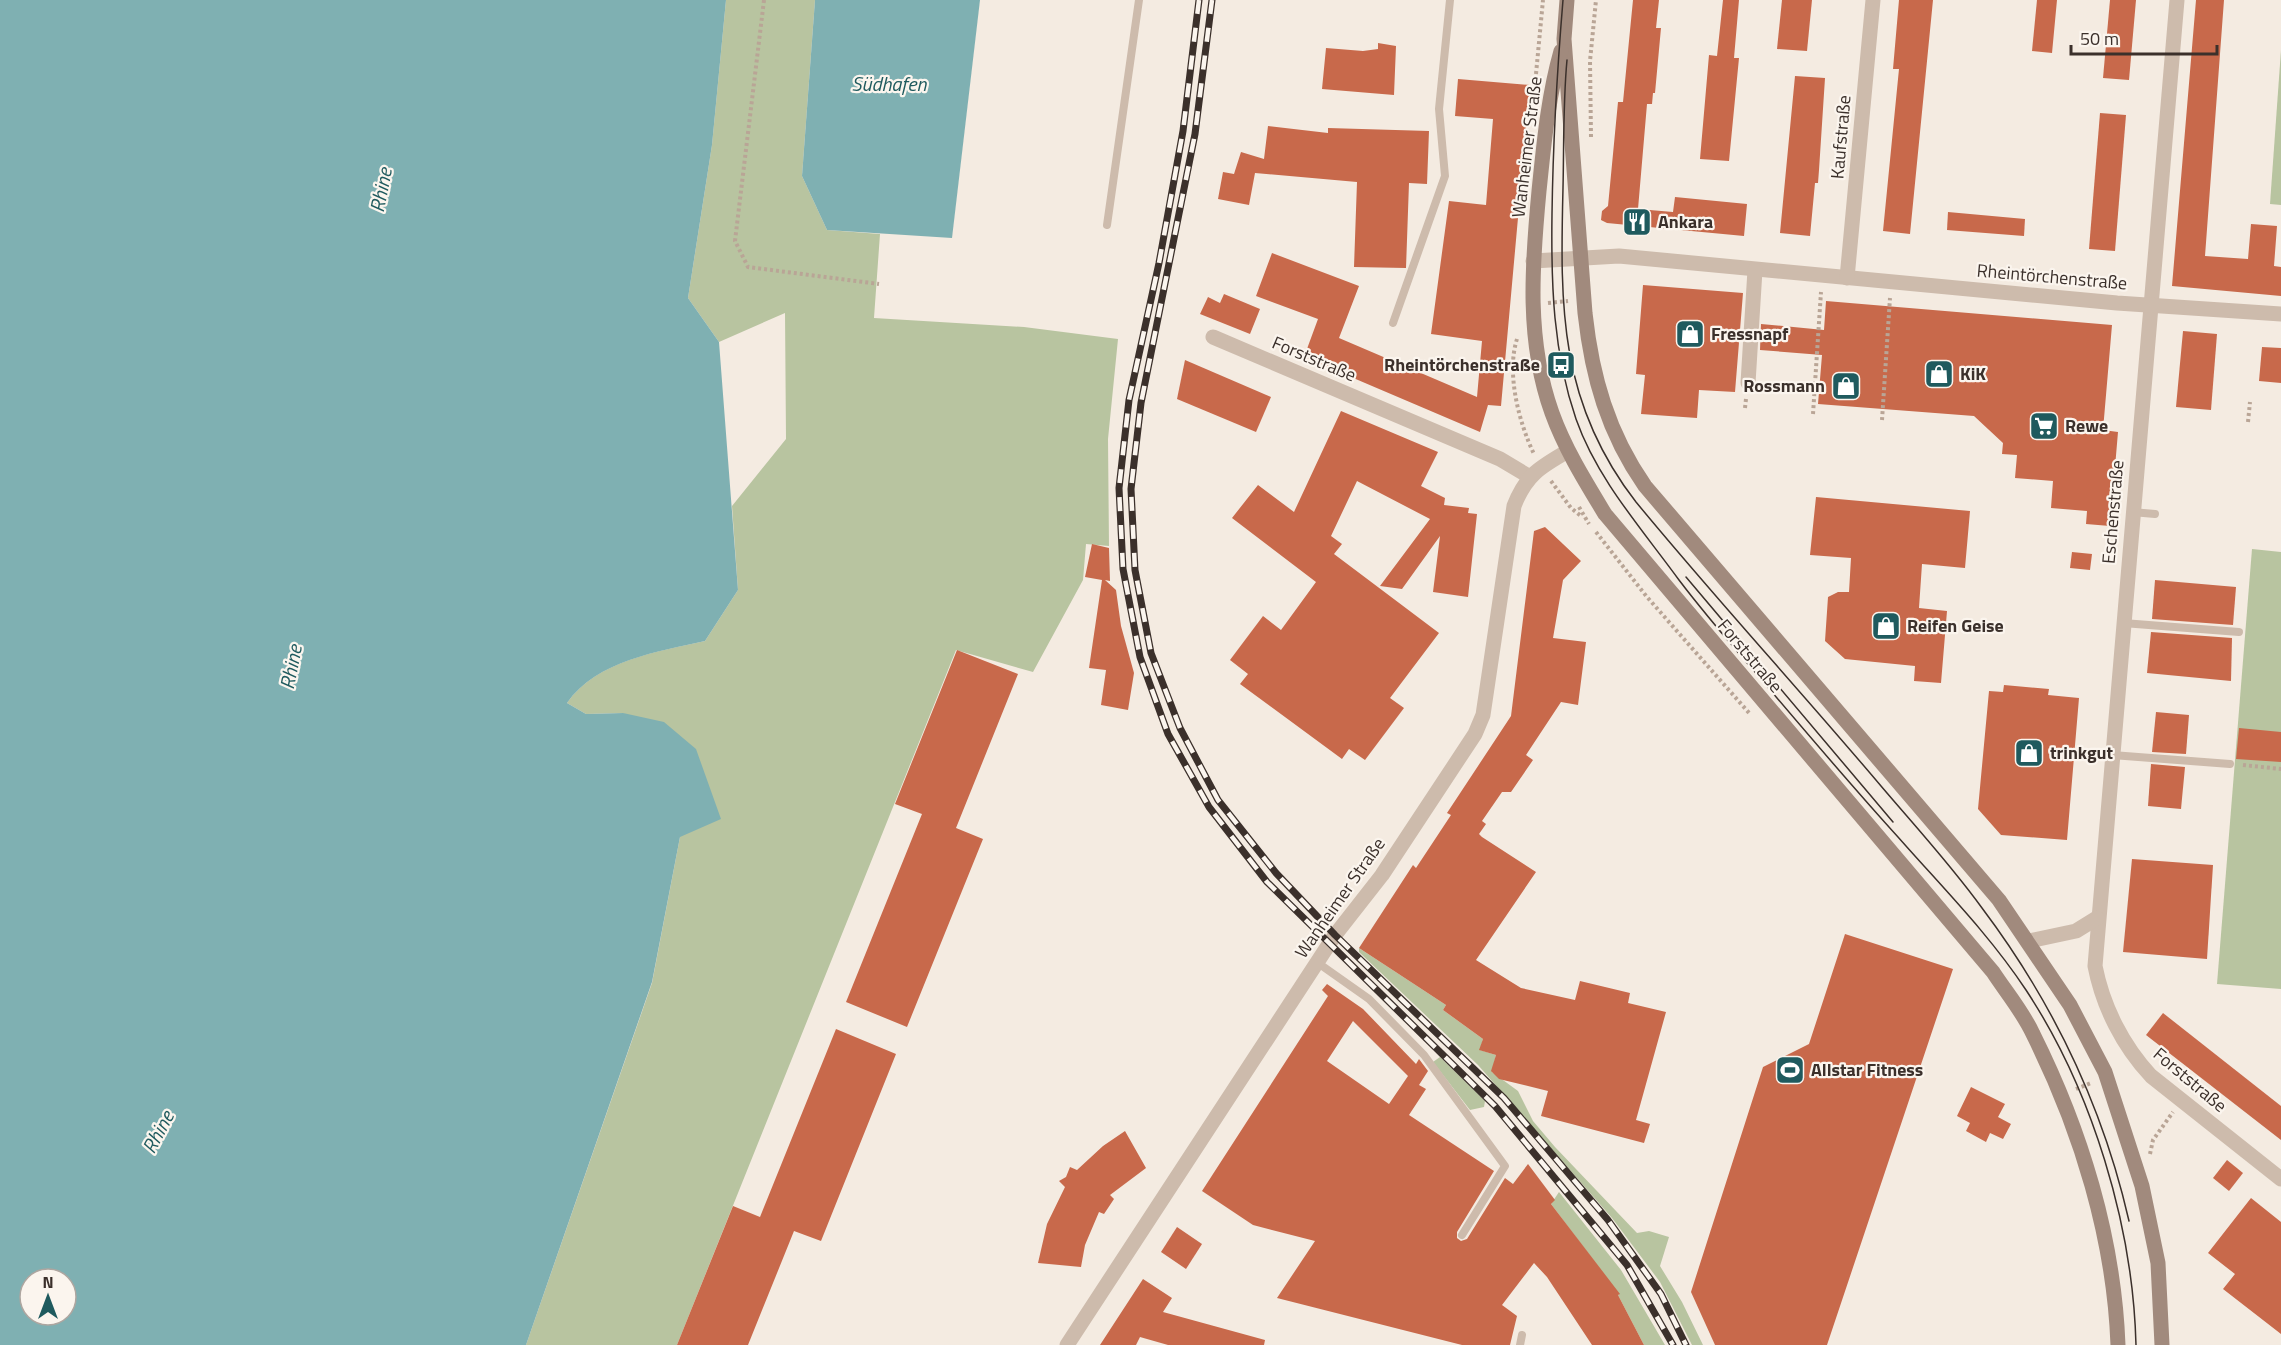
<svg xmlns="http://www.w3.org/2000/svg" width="2281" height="1345" font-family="'Titillium Web',sans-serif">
  <rect width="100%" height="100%" fill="#f4ebe1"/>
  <g fill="#b8c4a0">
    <path d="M 726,0 L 815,0 L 802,176 L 827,230 L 880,234 L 874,318 L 1024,327 L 1118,339 L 1108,439 L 1109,546 L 1086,544 L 1083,580 L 1033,672 L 956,650 L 677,1345 L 526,1345 L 652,983 L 680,837 L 623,713 L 586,714 L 567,703 C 597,660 657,652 705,641 L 738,590 L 732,506 L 786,439 L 785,313 L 719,342 L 688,298 L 712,145 Z"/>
    <polygon points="2281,50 2281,205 2270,204"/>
    <polygon points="2252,549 2281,552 2281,989 2217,984"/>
    <polygon points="1359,948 1446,1005 1443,1010 1483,1039 1480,1050 1496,1055 1492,1072 1518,1091 1533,1121 1555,1147 1637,1233 1649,1231 1669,1237 1660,1266 1682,1302 1703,1345 1692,1345 1660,1282 1612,1218 1478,1065 1359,952"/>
    <polygon points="1440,1057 1485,1101 1484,1107 1470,1110 1433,1062"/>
    <polygon points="1559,1192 1621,1270 1665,1345 1644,1345 1618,1295 1619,1294 1551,1204"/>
  </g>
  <g fill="#7fb0b2" fill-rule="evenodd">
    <path d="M 0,0 L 726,0 L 712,145 L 688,298 L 719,342 L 738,590 L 705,641 C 658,652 597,660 567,703 L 586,714 L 623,713 L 664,722 L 696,749 L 721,819 L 680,837 L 652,982 L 526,1345 L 0,1345 ZM 30,1279 L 66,1279 L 66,1315 L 30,1315 Z"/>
    <polygon points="815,0 980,0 952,238 827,230 802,176"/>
  </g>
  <g fill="#c8694b" fill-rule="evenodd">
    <polygon points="1633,0 1659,0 1656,28 1661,28 1655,93 1653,93 1652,104 1647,104 1638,209 1673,212 1675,197 1747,204 1744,236 1607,223 1601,220 1602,211 1608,206 1618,102 1623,102"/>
    <polygon points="1723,0 1739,0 1734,58 1739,58 1729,161 1700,159 1709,55 1717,56"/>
    <polygon points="1782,0 1812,0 1807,51 1777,49"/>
    <polygon points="1899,0 1933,0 1910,234 1883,231 1899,69 1893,69"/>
    <polygon points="2037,0 2057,0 2052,53 2032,51"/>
    <polygon points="2110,0 2136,0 2129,80 2103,78"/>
    <polygon points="2196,0 2224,0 2205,256 2248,259 2251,224 2277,226 2274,266 2281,267 2281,296 2172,286"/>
    <polygon points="1378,43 1396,46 1394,95 1322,89 1326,48 1363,51 1378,49"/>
    <polygon points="1795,76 1825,78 1819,170 1818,183 1815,183 1810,236 1780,233"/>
    <polygon points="1458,79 1530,85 1501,406 1488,405 1480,432 1304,357 1318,319 1256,296 1272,253 1359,286 1339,338 1477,397 1482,341 1431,334 1449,201 1486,205 1493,119 1455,116"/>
    <polygon points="2100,113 2126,115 2115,251 2089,249"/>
    <polygon points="1268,126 1328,133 1328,128 1429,131 1427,184 1409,183 1406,268 1354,267 1357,182 1255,173 1249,205 1218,199 1223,172 1234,174 1241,152 1264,159"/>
    <polygon points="1948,212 2025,219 2024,236 1947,230"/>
    <polygon points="1643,285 1743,293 1735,392 1699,390 1697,418 1641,414 1645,375 1636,374"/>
    <polygon points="1224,294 1260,309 1250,334 1200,314 1208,297 1220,303"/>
    <polygon points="1826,301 2112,325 2103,430 2118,432 2110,526 2086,524 2087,511 2051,508 2053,481 2015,478 2017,455 2002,454 2003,443 1974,416 1818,404 1822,355 1760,350 1761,324 1824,330"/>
    <polygon points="2183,331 2217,334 2211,410 2176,407"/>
    <polygon points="2262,347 2281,348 2281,383 2259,381"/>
    <polygon points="1185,360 1271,397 1256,432 1177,399"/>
    <polygon points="1341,411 1438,452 1421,486 1445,498 1444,505 1469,508 1468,513 1477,514 1468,597 1433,592 1440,536 1402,589 1380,586 1430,519 1357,481 1331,536 1342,544 1334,554 1439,633 1390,698 1404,708 1365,760 1349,749 1342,759 1240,684 1248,674 1230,660 1263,616 1281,630 1316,582 1232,518 1258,485 1294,512"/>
    <polygon points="1816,497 1970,511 1965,568 1922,564 1919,608 1947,611 1941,683 1914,681 1915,666 1845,659 1825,641 1828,597 1838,592 1849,592 1851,558 1810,555"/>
    <polygon points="1545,527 1581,561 1563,580 1553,638 1586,642 1578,705 1561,702 1526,755 1533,760 1511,792 1502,792 1482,821 1486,824 1479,834 1482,837 1536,872 1476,960 1521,988 1575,1000 1580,981 1630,993 1628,1003 1666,1012 1636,1120 1650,1124 1644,1143 1541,1116 1548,1091 1499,1079 1491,1071 1496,1055 1479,1050 1483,1039 1443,1010 1446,1005 1359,948 1413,865 1416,868 1451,815 1447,813 1511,716 1534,531"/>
    <polygon points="1092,544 1109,548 1110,581 1105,580 1116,590 1121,626 1134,673 1128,710 1101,705 1106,670 1089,668 1102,580 1085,577"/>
    <polygon points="2072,552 2092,554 2090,570 2070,568"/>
    <polygon points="2155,580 2236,587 2233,625 2152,619"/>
    <polygon points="2151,632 2232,638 2231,681 2147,673"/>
    <polygon points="957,650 1018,674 956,828 983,839 907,1027 846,1002 922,814 895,804"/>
    <polygon points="2004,685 2049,689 2048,695 2079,698 2067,840 2001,835 1978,809 1989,691 2003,692"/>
    <polygon points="2156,712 2189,715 2186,754 2152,752"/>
    <polygon points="2239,728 2281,732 2281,762 2236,759"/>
    <polygon points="2151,764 2185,767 2181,809 2148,806"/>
    <polygon points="2132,859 2213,865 2207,959 2123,952"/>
    <polygon points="1845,934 1953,969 1827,1345 1715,1345 1691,1292 1763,1067 1809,1044"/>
    <path d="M 1327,984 L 1363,1009 L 1416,1064 L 1419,1059 L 1428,1071 L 1419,1085 L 1426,1089 L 1409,1115 L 1494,1171 L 1457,1232 L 1457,1238 L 1461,1241 L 1467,1239 L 1505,1178 L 1513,1184 L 1528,1164 L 1555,1200 L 1551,1204 L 1620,1294 L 1618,1295 L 1644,1345 L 1592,1345 L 1547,1277 L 1534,1263 L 1502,1305 L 1517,1316 L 1510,1345 L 1462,1345 L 1277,1298 L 1315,1241 L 1253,1225 L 1202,1191 L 1328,996 L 1322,990 ZM 1353,1021 L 1408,1076 L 1389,1104 L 1327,1061 Z"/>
    <polygon points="2163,1013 2281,1106 2281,1140 2146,1035"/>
    <polygon points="836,1029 896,1054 821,1241 794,1231 748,1345 677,1345 733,1206 760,1217"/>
    <polygon points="1971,1087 2005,1104 1998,1117 2011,1124 2003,1139 1990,1133 1986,1142 1966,1131 1970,1123 1957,1116"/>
    <polygon points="1125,1131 1146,1168 1110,1195 1114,1199 1104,1214 1099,1212 1085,1245 1081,1267 1038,1263 1047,1224 1065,1187 1059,1181 1066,1177 1070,1167 1077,1170 1103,1146"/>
    <polygon points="2227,1160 2243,1173 2229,1191 2213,1178"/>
    <polygon points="2251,1198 2281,1222 2281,1334 2223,1289 2235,1274 2208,1253"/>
    <polygon points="1177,1227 1202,1244 1186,1269 1161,1252"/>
    <polygon points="1143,1279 1172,1298 1163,1312 1265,1340 1264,1345 1168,1345 1140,1337 1136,1345 1100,1345"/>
  </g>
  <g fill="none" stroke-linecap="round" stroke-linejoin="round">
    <g stroke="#b9a596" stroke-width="4" stroke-dasharray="3 3" stroke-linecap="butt">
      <polyline points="764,0 735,241 748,267 879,284"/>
      <polyline points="1536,74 1543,0"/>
      <polyline points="1591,137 1590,61 1596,0"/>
      <polyline points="1548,303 1568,301"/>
      <path d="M 1517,339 C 1506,373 1519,423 1534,454"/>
      <polyline points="1745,408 1746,399"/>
      <polyline points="1813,414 1821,292"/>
      <polyline points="1882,420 1890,298"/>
      <polyline points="2248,422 2250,402"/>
      <polyline points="1551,481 1571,508 1581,516"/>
      <polyline points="1579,507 1589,524"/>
      <polyline points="1596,532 1647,597 1750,714"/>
      <polyline points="2243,765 2281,769"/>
      <polyline points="2076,1089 2091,1083"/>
      <polyline points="2150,1154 2153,1140 2173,1112"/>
    </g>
    <g stroke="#cdbbac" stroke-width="8">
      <polyline points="1107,225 1139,0"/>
      <polyline points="1393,323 1445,176 1439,109 1450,0"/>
      <polyline points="2132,512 2155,514"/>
      <polyline points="2123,623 2239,632"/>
      <polyline points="2112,755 2230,764"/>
      <polyline points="1318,963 1369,999 1424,1055 1505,1166 1462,1235"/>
      <polyline points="1520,1345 1522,1335"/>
    </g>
    <g stroke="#cdbbac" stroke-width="15">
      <path d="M 2177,0 L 2095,966 C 2103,1007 2123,1046 2151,1076 L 2281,1179"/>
      <polyline points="1533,261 1619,256 2117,303 2281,314"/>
      <polyline points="1847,278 1873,0"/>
      <polyline points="1213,337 1500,459 1530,477"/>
      <polyline points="1748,383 1755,270"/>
      <polyline points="2029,941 2076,931 2097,918"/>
      <path d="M 1067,1345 L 1335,935 L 1382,875 L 1475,734 L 1483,715 L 1514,506 C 1526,475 1540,467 1568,451"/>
    </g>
    <g stroke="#a18a7d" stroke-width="15">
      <path d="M 1567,0 L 1564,39 L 1585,313 C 1592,377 1608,433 1645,486 L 1999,900 L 2070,1005 L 2105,1072 L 2142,1186 L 2158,1263 L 2162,1345"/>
      <path d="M 1561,51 C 1548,97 1544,143 1539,191 C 1532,265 1526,341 1552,413 C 1565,449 1585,481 1605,514 L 1993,972 C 2006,992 2023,1012 2033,1034 C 2081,1130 2114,1238 2118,1345"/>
    </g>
    <g stroke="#3b302b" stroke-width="1.5">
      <path d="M 1563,0 C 1557,72 1553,143 1552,214 C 1551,285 1553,352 1576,419 C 1597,479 1642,529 1679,580 C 1710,621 1744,659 1777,698 C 1817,745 1857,792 1898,837 C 1942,887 1989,934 2026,990 C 2092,1090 2133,1225 2136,1345"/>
      <path d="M 1567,60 C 1563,102 1564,146 1563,188 C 1560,307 1559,403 1636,502 C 1715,598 1800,690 1881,786 C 1915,826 1951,865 1982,908 C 2052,1001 2103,1107 2129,1221"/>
      <polyline points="1686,577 1893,822"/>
    </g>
    <g stroke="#3b302b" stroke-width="7">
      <g id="rail">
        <polyline points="1199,0 1183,131 1159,263 1129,400 1119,488 1123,569 1140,657 1168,734 1209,807 1267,882 1495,1106 1627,1265 1673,1345"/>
        <polyline points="1212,0 1195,134 1141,403 1131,489 1135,570 1151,653 1180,728 1218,800 1276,873 1335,935 1504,1098 1608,1220 1661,1294 1686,1345"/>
      </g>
    </g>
    <use href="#rail" stroke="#fbf5ee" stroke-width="4.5" stroke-dasharray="14" stroke-linecap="butt"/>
  </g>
  <defs>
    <g id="restaurant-square" transform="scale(1.5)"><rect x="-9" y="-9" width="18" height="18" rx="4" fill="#1f5a5e" stroke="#fbf5ee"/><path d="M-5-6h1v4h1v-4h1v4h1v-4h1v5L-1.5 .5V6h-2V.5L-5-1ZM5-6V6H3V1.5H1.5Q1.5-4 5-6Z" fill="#fff"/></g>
    <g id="shop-square" transform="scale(1.5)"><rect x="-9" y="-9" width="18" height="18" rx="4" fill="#1f5a5e" stroke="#fbf5ee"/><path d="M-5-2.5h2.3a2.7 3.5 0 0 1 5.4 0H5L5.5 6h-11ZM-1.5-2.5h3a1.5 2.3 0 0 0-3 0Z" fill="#fff"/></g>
    <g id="bus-square" transform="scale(1.5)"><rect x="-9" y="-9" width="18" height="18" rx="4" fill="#1f5a5e" stroke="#fbf5ee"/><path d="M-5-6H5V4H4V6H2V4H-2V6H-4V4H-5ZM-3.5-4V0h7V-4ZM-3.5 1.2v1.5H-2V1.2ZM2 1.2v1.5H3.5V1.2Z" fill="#fff"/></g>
    <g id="supermarket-square" transform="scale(1.5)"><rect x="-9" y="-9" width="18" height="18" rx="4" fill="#1f5a5e" stroke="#fbf5ee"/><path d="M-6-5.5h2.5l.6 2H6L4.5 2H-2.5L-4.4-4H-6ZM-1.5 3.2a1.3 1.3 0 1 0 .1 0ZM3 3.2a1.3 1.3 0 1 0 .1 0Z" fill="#fff"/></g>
    <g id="stadium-square" transform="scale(1.5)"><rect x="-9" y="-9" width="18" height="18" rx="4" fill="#1f5a5e" stroke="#fbf5ee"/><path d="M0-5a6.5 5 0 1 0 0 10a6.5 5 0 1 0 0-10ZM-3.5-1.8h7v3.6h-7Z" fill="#fff"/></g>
  </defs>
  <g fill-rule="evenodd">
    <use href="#restaurant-square" x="1637" y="222"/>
    <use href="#shop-square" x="1690" y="334"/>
    <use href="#bus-square" x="1561" y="365"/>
    <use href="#shop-square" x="1939" y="374"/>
    <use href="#shop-square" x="1846" y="386"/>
    <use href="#supermarket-square" x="2044" y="426"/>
    <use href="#shop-square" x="1886" y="626"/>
    <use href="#shop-square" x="2029" y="753"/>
    <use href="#stadium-square" x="1790" y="1070"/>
  </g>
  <g text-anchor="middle" stroke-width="4.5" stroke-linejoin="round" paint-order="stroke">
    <g font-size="18" fill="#3b302b" stroke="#fbf5ee">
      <text transform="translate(1841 137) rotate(-85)" y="6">Kaufstraße</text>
      <text transform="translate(1527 147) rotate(-83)" y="6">Wanheimer Straße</text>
      <text transform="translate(2052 277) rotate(5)" y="6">Rheintörchenstraße</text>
      <text transform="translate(1314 359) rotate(23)" y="6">Forststraße</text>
      <text transform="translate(2113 512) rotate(-85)" y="6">Eschenstraße</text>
      <text transform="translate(1750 656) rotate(50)" y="6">Forststraße</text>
      <text transform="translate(1340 898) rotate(-55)" y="6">Wanheimer Straße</text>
      <text transform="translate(2190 1080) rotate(40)" y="6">Forststraße</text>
    </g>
    <g font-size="18" font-weight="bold" fill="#3b302b" stroke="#fbf5ee" text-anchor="start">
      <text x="1658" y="228">Ankara</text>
      <text x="1711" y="340">Fressnapf</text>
      <text x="1540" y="371" text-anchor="end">Rheintörchenstraße</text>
      <text x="1960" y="380">KiK</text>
      <text x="1825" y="392" text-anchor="end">Rossmann</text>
      <text x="2065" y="432">Rewe</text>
      <text x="1907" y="632">Reifen Geise</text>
      <text x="2050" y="759">trinkgut</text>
      <text x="1811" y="1076">Allstar Fitness</text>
    </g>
    <g font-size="20" font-style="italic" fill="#1f5a5e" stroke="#fbf5ee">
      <text x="889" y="91">Südhafen</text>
      <text transform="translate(381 190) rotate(-79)" y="7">Rhine</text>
      <text transform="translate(291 667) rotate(-79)" y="7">Rhine</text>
      <text transform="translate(158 1132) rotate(-62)" y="7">Rhine</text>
    </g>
  </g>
  <g transform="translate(48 1297)"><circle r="28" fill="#fbf5ee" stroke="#aea6a0" stroke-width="1.5"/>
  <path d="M0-4.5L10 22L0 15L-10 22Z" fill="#1f5a5e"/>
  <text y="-9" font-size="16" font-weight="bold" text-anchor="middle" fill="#3b302b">N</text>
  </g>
  <path d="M2071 45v9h146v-9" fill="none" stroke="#3b302b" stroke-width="3"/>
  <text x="2080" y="45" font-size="18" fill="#3b302b" stroke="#fbf5ee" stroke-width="4.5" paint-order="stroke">50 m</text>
</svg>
